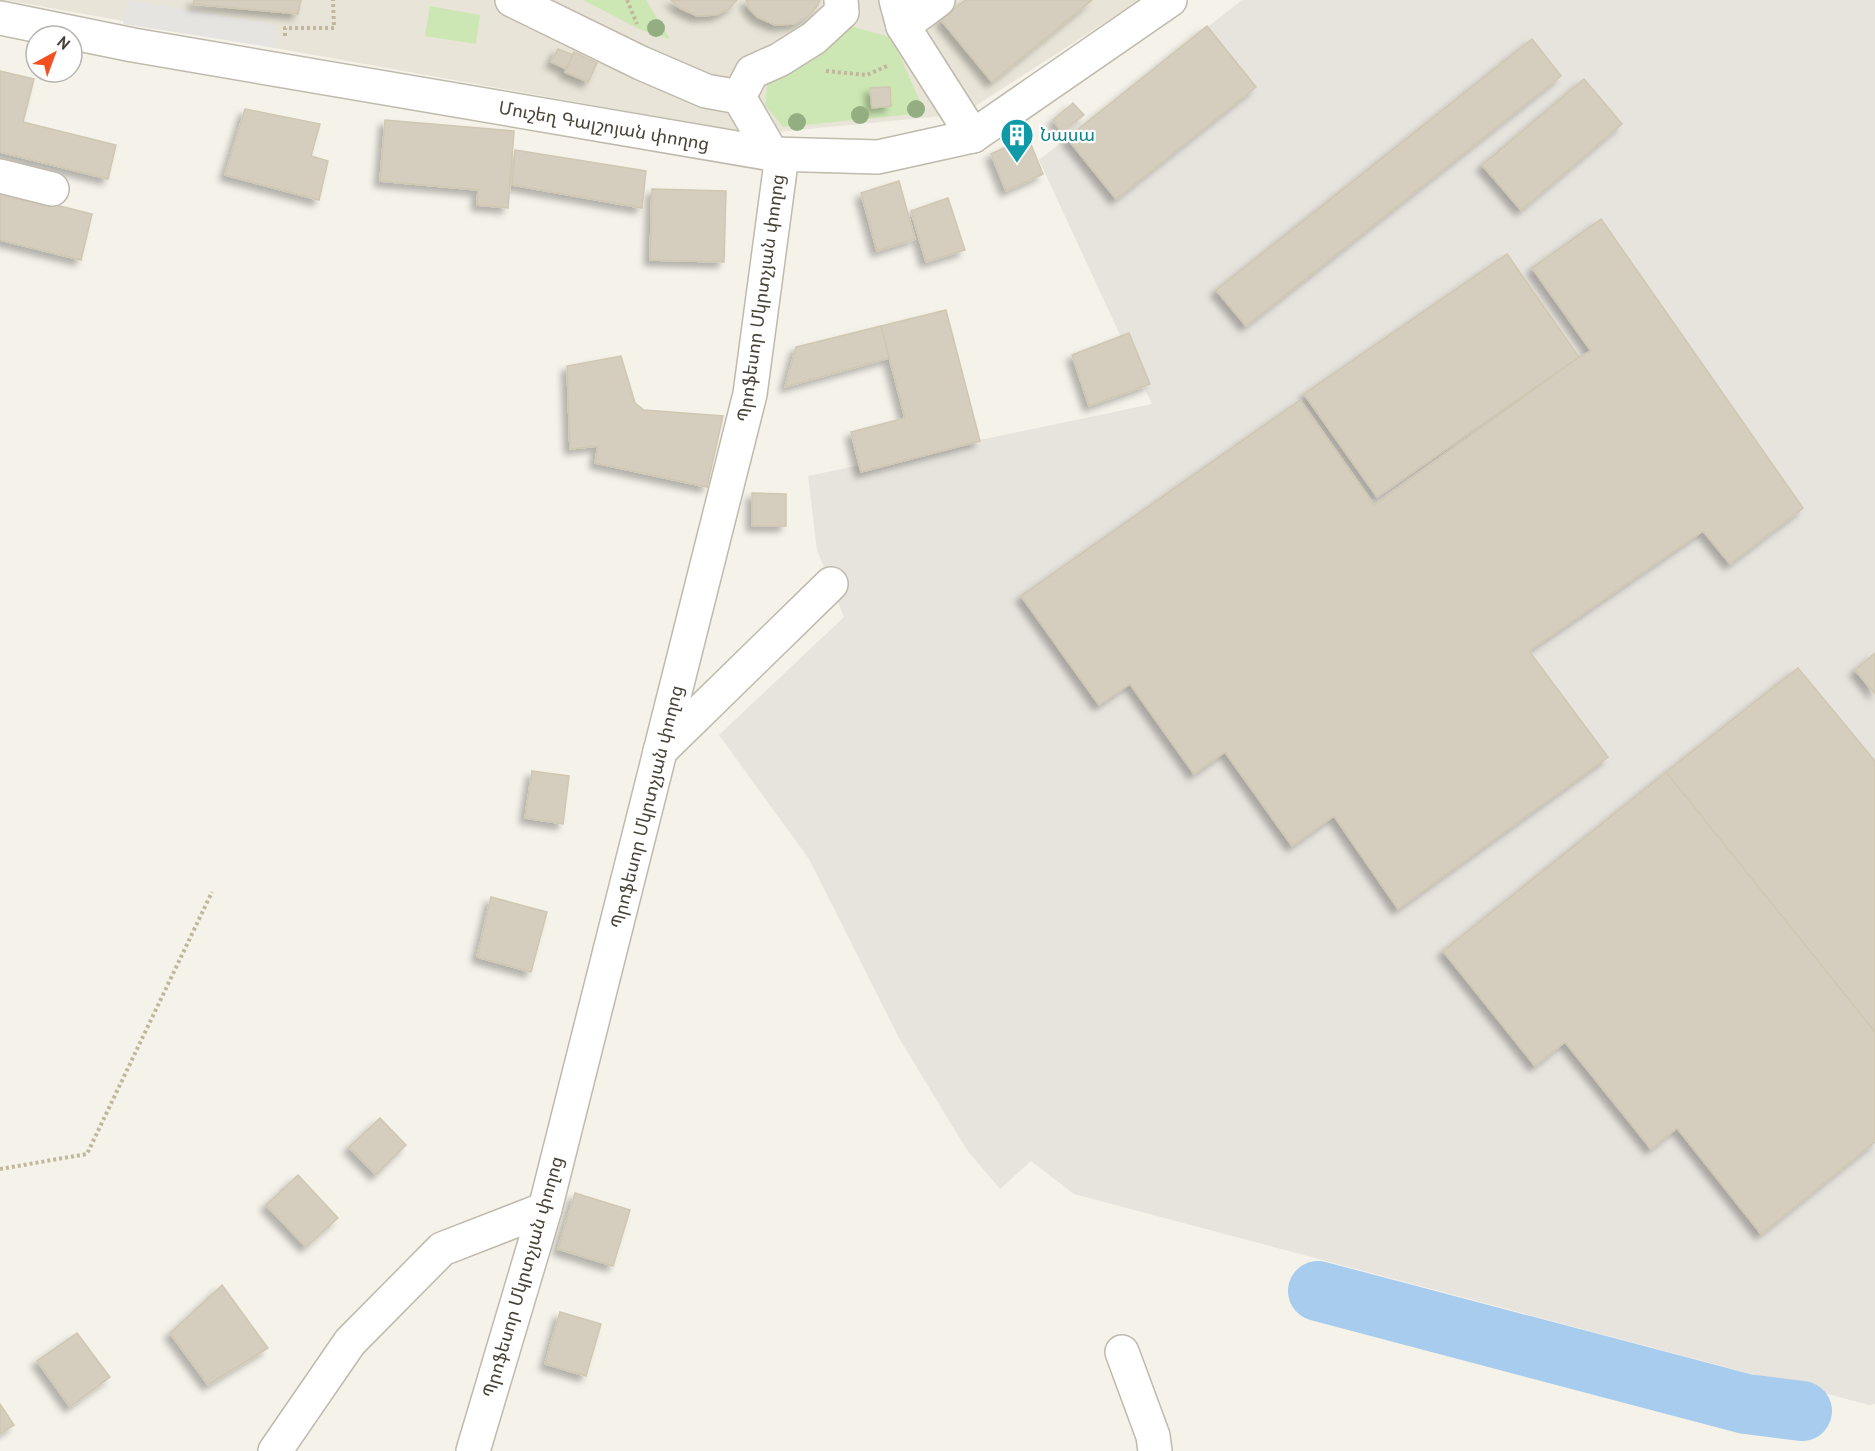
<svg xmlns="http://www.w3.org/2000/svg" width="1875" height="1451" font-family="'PT Sans','Noto Sans Armenian',sans-serif">
  <defs>
    <filter id="shadow"><feDropShadow dx="-5.5" dy="5.5" stdDeviation="3" flood-color="#0004"/></filter>
  </defs>
  <rect width="100%" height="100%" fill="#f4f2e9"/>
  <polygon fill="#e8e4d7" points="6,0 1140,0 963,114 756,134"/>
  <polygon fill="#e7e3dd" points="1242,0 1875,0 1875,1404 1869,1405 1074,1194 1031,1161 1000,1189 967,1150 899,1038 809,859 719,735 844,617 817,550 808,476 1152,404 1039,160"/>
  <g fill="#cce7b3">
    <polygon points="583,0 646,0 670,39 639,29"/>
    <polygon points="430,6 480,15 476,44 425,36"/>
    <polygon points="847,25 892,38 925,113 783,127 765,105 768,78"/>
  </g>
  <polygon fill="#e6e4e1" points="128,0 276,25 276,48 123,24"/>
  <g fill="none" stroke-linecap="round" stroke-linejoin="round">
    <polyline stroke="#a8ccee" stroke-width="60" points="1318,1291 1746,1404 1802,1411"/>
  </g>
  <g fill="#d5cebf" stroke="#d0c7b2" stroke-width="1.5" filter="url(#shadow)">
    <polygon points="194,0 301,0 298,14 193,4"/>
    <polygon points="671,0 737,0 729,9 716,15 697,16 680,8"/>
    <polygon points="746,0 820,0 818,5 807,17 794,24 775,25 757,17 749,8"/>
    <polygon points="965,0 1092,0 992,82 941,20"/>
    <polygon points="1207,26 1256,87 1116,199 1067,138"/>
    <polygon points="1532,39 1561,76 1246,326 1216,290"/>
    <polygon points="558,49 573,55 566,69 551,62"/>
    <polygon points="574,52 597,63 588,82 565,72"/>
    <polygon points="0,71 34,79 23,122 116,145 108,179 0,152"/>
    <polygon points="1584,79 1622,124 1521,210 1482,165"/>
    <polygon points="890,87 891,106 872,108 870,88"/>
    <polygon points="1073,103 1084,115 1062,132 1053,120"/>
    <polygon points="245,109 320,124 311,156 328,161 319,200 225,175"/>
    <polygon points="385,120 514,131 508,208 477,205 478,190 380,181"/>
    <polygon points="1028,137 1043,174 1006,191 991,154"/>
    <polygon points="515,150 646,171 642,208 512,185"/>
    <polygon points="899,181 915,239 877,251 861,193"/>
    <polygon points="652,189 726,191 724,262 650,260"/>
    <polygon points="0,191 92,214 81,260 0,240"/>
    <polygon points="948,198 965,250 926,262 911,211"/>
    <polygon points="1601,219 1803,508 1730,564 1703,531 1529,651 1608,757 1398,909 1334,816 1292,846 1225,752 1194,774 1130,684 1099,705 1021,596 1300,400 1374,505 1579,357 1591,351 1532,268"/>
    <polygon points="1507,254 1579,357 1377,497 1304,394"/>
    <polygon points="946,310 980,441 861,472 851,432 905,418 881,326"/>
    <polygon points="881,326 889,358 785,387 796,347"/>
    <polygon points="1129,333 1150,384 1089,406 1072,355"/>
    <polygon points="621,356 635,403 644,410 723,416 707,487 595,463 598,446 570,449 567,366"/>
    <polygon points="752,493 786,494 786,526 752,526"/>
    <polygon points="1875,653 1875,694 1855,670"/>
    <polygon points="1798,668 1875,761 1875,1032 1666,772"/>
    <polygon points="532,771 569,776 563,824 525,818"/>
    <polygon points="1666,772 1875,1032 1875,1142 1761,1234 1677,1128 1651,1149 1565,1042 1535,1066 1443,951"/>
    <polygon points="491,897 547,912 531,972 477,957"/>
    <polygon points="380,1118 406,1145 376,1175 349,1147"/>
    <polygon points="298,1175 338,1218 306,1247 266,1205"/>
    <polygon points="575,1193 630,1210 613,1266 558,1249"/>
    <polygon points="222,1285 268,1348 208,1385 170,1333"/>
    <polygon points="560,1312 601,1324 586,1376 545,1364"/>
    <polygon points="77,1333 110,1377 70,1407 37,1361"/>
    <polygon points="0,1404 14,1425 0,1434"/>
  </g>
  <g fill="none" stroke-linecap="round" stroke-linejoin="round">
    <g stroke="#bfbaac" stroke-width="36">
      <g id="minor">
        <polyline points="512,0 641,63 706,91 739,97 772,154"/>
        <polyline points="896,0 903,26 973,136"/>
        <polyline points="0,18 133,45 772,154 878,157 973,136 1170,0"/>
        <polyline points="903,26 938,0"/>
        <polyline points="739,97 752,72 779,60 814,38 842,12 841,0"/>
        <polyline points="0,176 52,189"/>
        <polyline points="660,751 831,584"/>
        <polyline points="1122,1352 1153,1436 1155,1451"/>
        <polyline points="275,1451 350,1342 442,1249 545,1209"/>
        <polyline points="473,1451 545,1209 750,394 782,155"/>
      </g>
    </g>
    <g stroke="#c1b79d" stroke-width="4" stroke-dasharray="3 3" stroke-linecap="butt">
      <polyline points="627,0 637,24"/>
      <polyline points="285,36 285,28 334,28 333,0"/>
      <polyline points="826,71 867,75 889,65"/>
      <polyline points="0,1169 87,1154 212,892"/>
    </g>
    <use href="#minor" stroke="#fff" stroke-width="33"/>
  </g>
  <g fill="#93af81">
    <circle cx="656" cy="28" r="9"/>
    <circle cx="916" cy="109" r="9"/>
    <circle cx="860" cy="115" r="9"/>
    <circle cx="797" cy="122" r="9"/>
  </g>
  <defs>
    <g id="building-pin" transform="scale(1.725)"><path d="M0 17L-7.5 6A9.5 9.5 0 1 1 7.5 6Z" fill="#0f9aa8" stroke="#fff"/><path d="M-4-6H4V6H1V3H-1V6H-4ZM-2.5-4.3h1.7v1.8h-1.7ZM.8-4.3h1.7v1.8H.8ZM-2.5-1h1.7V.8h-1.7ZM.8-1h1.7V.8H.8Z" fill="#fff"/></g>
  </defs>
  <g fill-rule="evenodd">
    <use href="#building-pin" x="1017" y="135"/>
  </g>
  <g text-anchor="middle" stroke-width="4.5" stroke-linejoin="round" paint-order="stroke">
    <g font-size="18" fill="#484338" stroke="#fff">
      <text transform="translate(604 126) rotate(10)" y="6">Մուշեղ Գալշոյան փողոց</text>
      <text transform="translate(761 298) rotate(-82)" y="6">Պրոֆեսոր Մկրտչյան փողոց</text>
      <text transform="translate(647 807) rotate(-76)" y="6">Պրոֆեսոր Մկրտչյան փողոց</text>
      <text transform="translate(523 1277) rotate(-74)" y="6">Պրոֆեսոր Մկրտչյան փողոց</text>
    </g>
    <g font-size="18" fill="#0d838f" stroke="#fff" text-anchor="start">
      <text x="1040" y="141">Նասա</text>
    </g>
  </g>
  <g transform="translate(54 54) rotate(41)"><circle r="28" fill="#ffffff" stroke="#b6b4af" stroke-width="1.5"/>
  <path d="M0-4.5L10 22L0 15L-10 22Z" fill="#f35021"/>
  <text y="-9" font-size="16" font-weight="bold" text-anchor="middle" fill="#484338">N</text>
  </g>
</svg>
